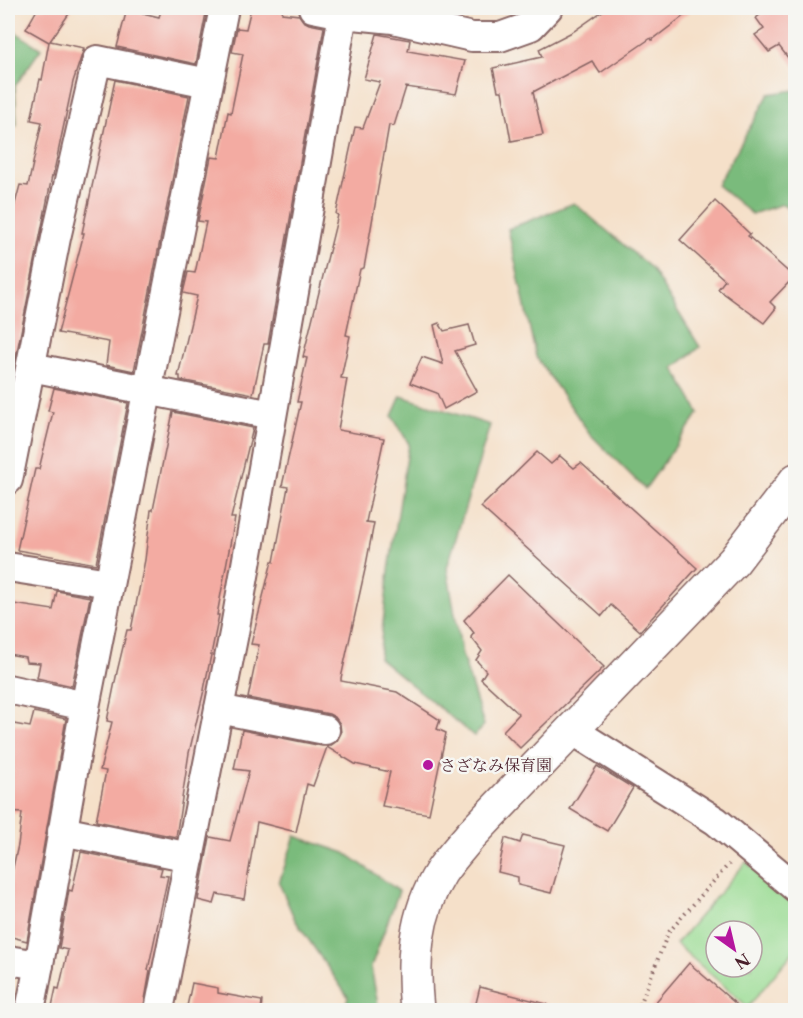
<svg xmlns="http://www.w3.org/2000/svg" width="803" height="1018" font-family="'Libre Caslon Text','Noto Serif JP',serif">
  <rect width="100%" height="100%" fill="#f6f6f2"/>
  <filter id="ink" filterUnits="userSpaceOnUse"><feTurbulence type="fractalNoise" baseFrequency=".0167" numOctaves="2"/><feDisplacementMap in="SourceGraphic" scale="12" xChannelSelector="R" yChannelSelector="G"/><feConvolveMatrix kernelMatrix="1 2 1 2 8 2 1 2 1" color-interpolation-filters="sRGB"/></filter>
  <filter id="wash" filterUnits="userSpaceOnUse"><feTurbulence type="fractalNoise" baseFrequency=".008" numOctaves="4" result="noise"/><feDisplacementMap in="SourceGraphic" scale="24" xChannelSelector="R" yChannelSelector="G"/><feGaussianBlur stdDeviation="1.35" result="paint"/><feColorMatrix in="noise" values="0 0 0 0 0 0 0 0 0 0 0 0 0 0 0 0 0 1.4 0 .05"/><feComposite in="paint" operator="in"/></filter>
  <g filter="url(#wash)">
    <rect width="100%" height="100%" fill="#f5e0c9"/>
    <path fill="#99db92" stroke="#727d5e" stroke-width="1.5" fill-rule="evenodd" d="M 746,862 L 795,904 L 795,950 L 748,1007 L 676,944 ZM 716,931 L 752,931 L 752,967 L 716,967 Z"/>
    <g fill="#7abb7c" stroke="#626d54" stroke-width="1.5">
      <polygon points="8,27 41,49 15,86 17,125 8,129"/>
      <polygon points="795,90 795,213 783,204 752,214 717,185 769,94"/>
      <polygon points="574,203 651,268 700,347 674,368 699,413 645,489 590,434 536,357 508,229"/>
      <polygon points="401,396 490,425 447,568 462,655 484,725 474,736 379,658 389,570 409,444 392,416"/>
      <polygon points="295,836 345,853 399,891 371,967 379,1010 344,1010 348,997 295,920 279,883"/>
    </g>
    <g id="blocks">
      <g fill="#f3aba2">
        <polygon points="38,8 73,8 50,41 84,48 73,82 53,176 52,176 15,362 8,377 8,230 20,185 28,186 42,122 31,120 40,79 42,80 49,42 26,29"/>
        <polygon points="162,8 207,8 196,64 117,47 127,9 159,17"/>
        <polygon points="251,8 283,8 282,13 299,15 303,21 309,24 324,27 268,344 264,344 253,394 180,380 180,376 178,376 197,296 183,293 188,272 195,273 206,222 198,221 211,157 219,158 228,112 231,113 243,54 232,52 237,28 246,29"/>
        <polygon points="607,8 694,8 652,40 651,38 600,73 592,61 533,92 543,135 511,141 502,91 498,91 493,68 542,57 539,49 574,31"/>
        <polygon points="781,8 789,8 795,17 795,67 779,46 769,52 755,35 764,29 756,18 768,9 777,10"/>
        <polygon points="377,34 410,40 408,51 465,61 456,94 406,87 394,126 389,125 364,268 360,269 346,335 350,336 341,378 347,379 338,430 384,438 366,522 374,523 366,565 341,678 341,681 397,692 440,720 437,729 446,733 429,814 382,806 390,772 355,764 327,747 313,786 307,784 296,832 257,822 244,899 217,894 214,904 198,900 210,837 230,841 249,771 234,769 242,730 322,746 330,746 337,741 341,733 340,724 335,717 329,714 248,698 259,645 251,644 272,561 274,562 288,487 282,486 301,402 297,402 307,358 303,357 338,215 336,214 355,127 363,128 380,82 364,79"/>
        <polygon points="115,80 189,96 134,371 106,365 109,342 58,333 84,233 82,233"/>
        <polygon points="715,201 750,234 748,236 794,277 770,302 776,308 764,323 718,289 725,280 680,240"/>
        <polygon points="439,323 444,331 469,325 475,345 455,351 477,391 444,409 437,393 410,383 422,357 443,364 434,325"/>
        <polygon points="54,388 128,403 96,564 17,550 35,469 39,469 53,412 48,411"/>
        <polygon points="173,412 253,428 231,518 235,518 217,615 219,615 204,690 189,753 176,837 96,821 106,771 100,770 112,722 107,721 117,672 127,630 131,630 145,560 151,510 153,510"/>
        <polygon points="537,452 551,464 560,456 574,468 581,463 697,568 640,631 611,605 602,616 481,507"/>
        <polygon points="508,575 604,667 520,748 503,731 519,714 481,679 486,671 476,660 482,651 471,637 474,633 464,620"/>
        <polygon points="57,591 90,597 72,686 37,678 40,663 26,662 25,657 8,654 8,633 14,604 53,610"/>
        <polygon points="34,712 66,719 27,941 8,936 8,890 18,845 22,813 8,812 8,723 30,727"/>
        <polygon points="597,766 633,788 607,831 570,809"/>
        <polygon points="523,835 565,845 551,893 518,885 518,877 498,872 505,838 520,843"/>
        <polygon points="81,852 162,868 160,875 168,876 148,970 150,971 143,1011 51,1011 56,988 59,989 68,950 59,948 69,890 72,891"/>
        <polygon points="689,963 744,1011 648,1011"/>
        <polygon points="192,983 218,988 218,993 262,1001 261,1011 186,1011"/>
        <polygon points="480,987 547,1004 547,1011 474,1011"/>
      </g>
    </g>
  </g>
  <g filter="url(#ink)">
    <use href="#blocks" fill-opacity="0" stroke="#866362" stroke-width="1.5"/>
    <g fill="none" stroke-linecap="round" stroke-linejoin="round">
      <g stroke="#866362" stroke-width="32">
        <g id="minor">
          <polyline points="313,8 343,14"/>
          <polyline points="31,367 272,415"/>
          <polyline points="8,480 56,238 97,60 208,83"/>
          <polyline points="8,567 109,583"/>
          <polyline points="8,689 85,706"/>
          <polyline points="219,709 325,730"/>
          <polyline points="572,730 716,821 796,888"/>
          <polyline points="62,831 190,857"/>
          <polyline points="8,960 39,965"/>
          <path d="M 30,1010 C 51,908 66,805 86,702 C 131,471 177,239 224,8"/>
          <polyline points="159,1010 234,633 343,14 393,19 472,37 500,37 531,26 548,8"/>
        </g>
      </g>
      <g stroke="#866362" stroke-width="36">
        <path id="tertiary" d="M 417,1010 C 412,962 414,915 441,872 C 449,860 460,848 470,836 L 734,561 L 796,480"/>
      </g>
      <polyline stroke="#866362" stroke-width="4" stroke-dasharray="1.5 4.5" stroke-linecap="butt" points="638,1010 668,933 729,864"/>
      <use href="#minor" stroke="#fff" stroke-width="28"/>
      <use href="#tertiary" stroke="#fff" stroke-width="33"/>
    </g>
  </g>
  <circle fill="#b5179e" stroke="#f6f6f2" stroke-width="2" cx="428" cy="765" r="6"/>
  <g text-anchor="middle" stroke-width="5" stroke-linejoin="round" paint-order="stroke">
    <g font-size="16" fill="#4a1f2b" stroke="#f6f6f2" text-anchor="start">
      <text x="440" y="771">さざなみ保育園</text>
    </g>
  </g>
  <rect width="803" height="1018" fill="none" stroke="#f6f6f2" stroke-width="30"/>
  <g transform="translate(734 949) rotate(146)"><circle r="28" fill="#f6f6f2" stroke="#b1a0a2" stroke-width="1.5"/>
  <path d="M0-4.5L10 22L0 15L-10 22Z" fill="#b5179e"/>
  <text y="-9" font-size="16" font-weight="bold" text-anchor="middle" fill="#4a1f2b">N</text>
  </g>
</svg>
